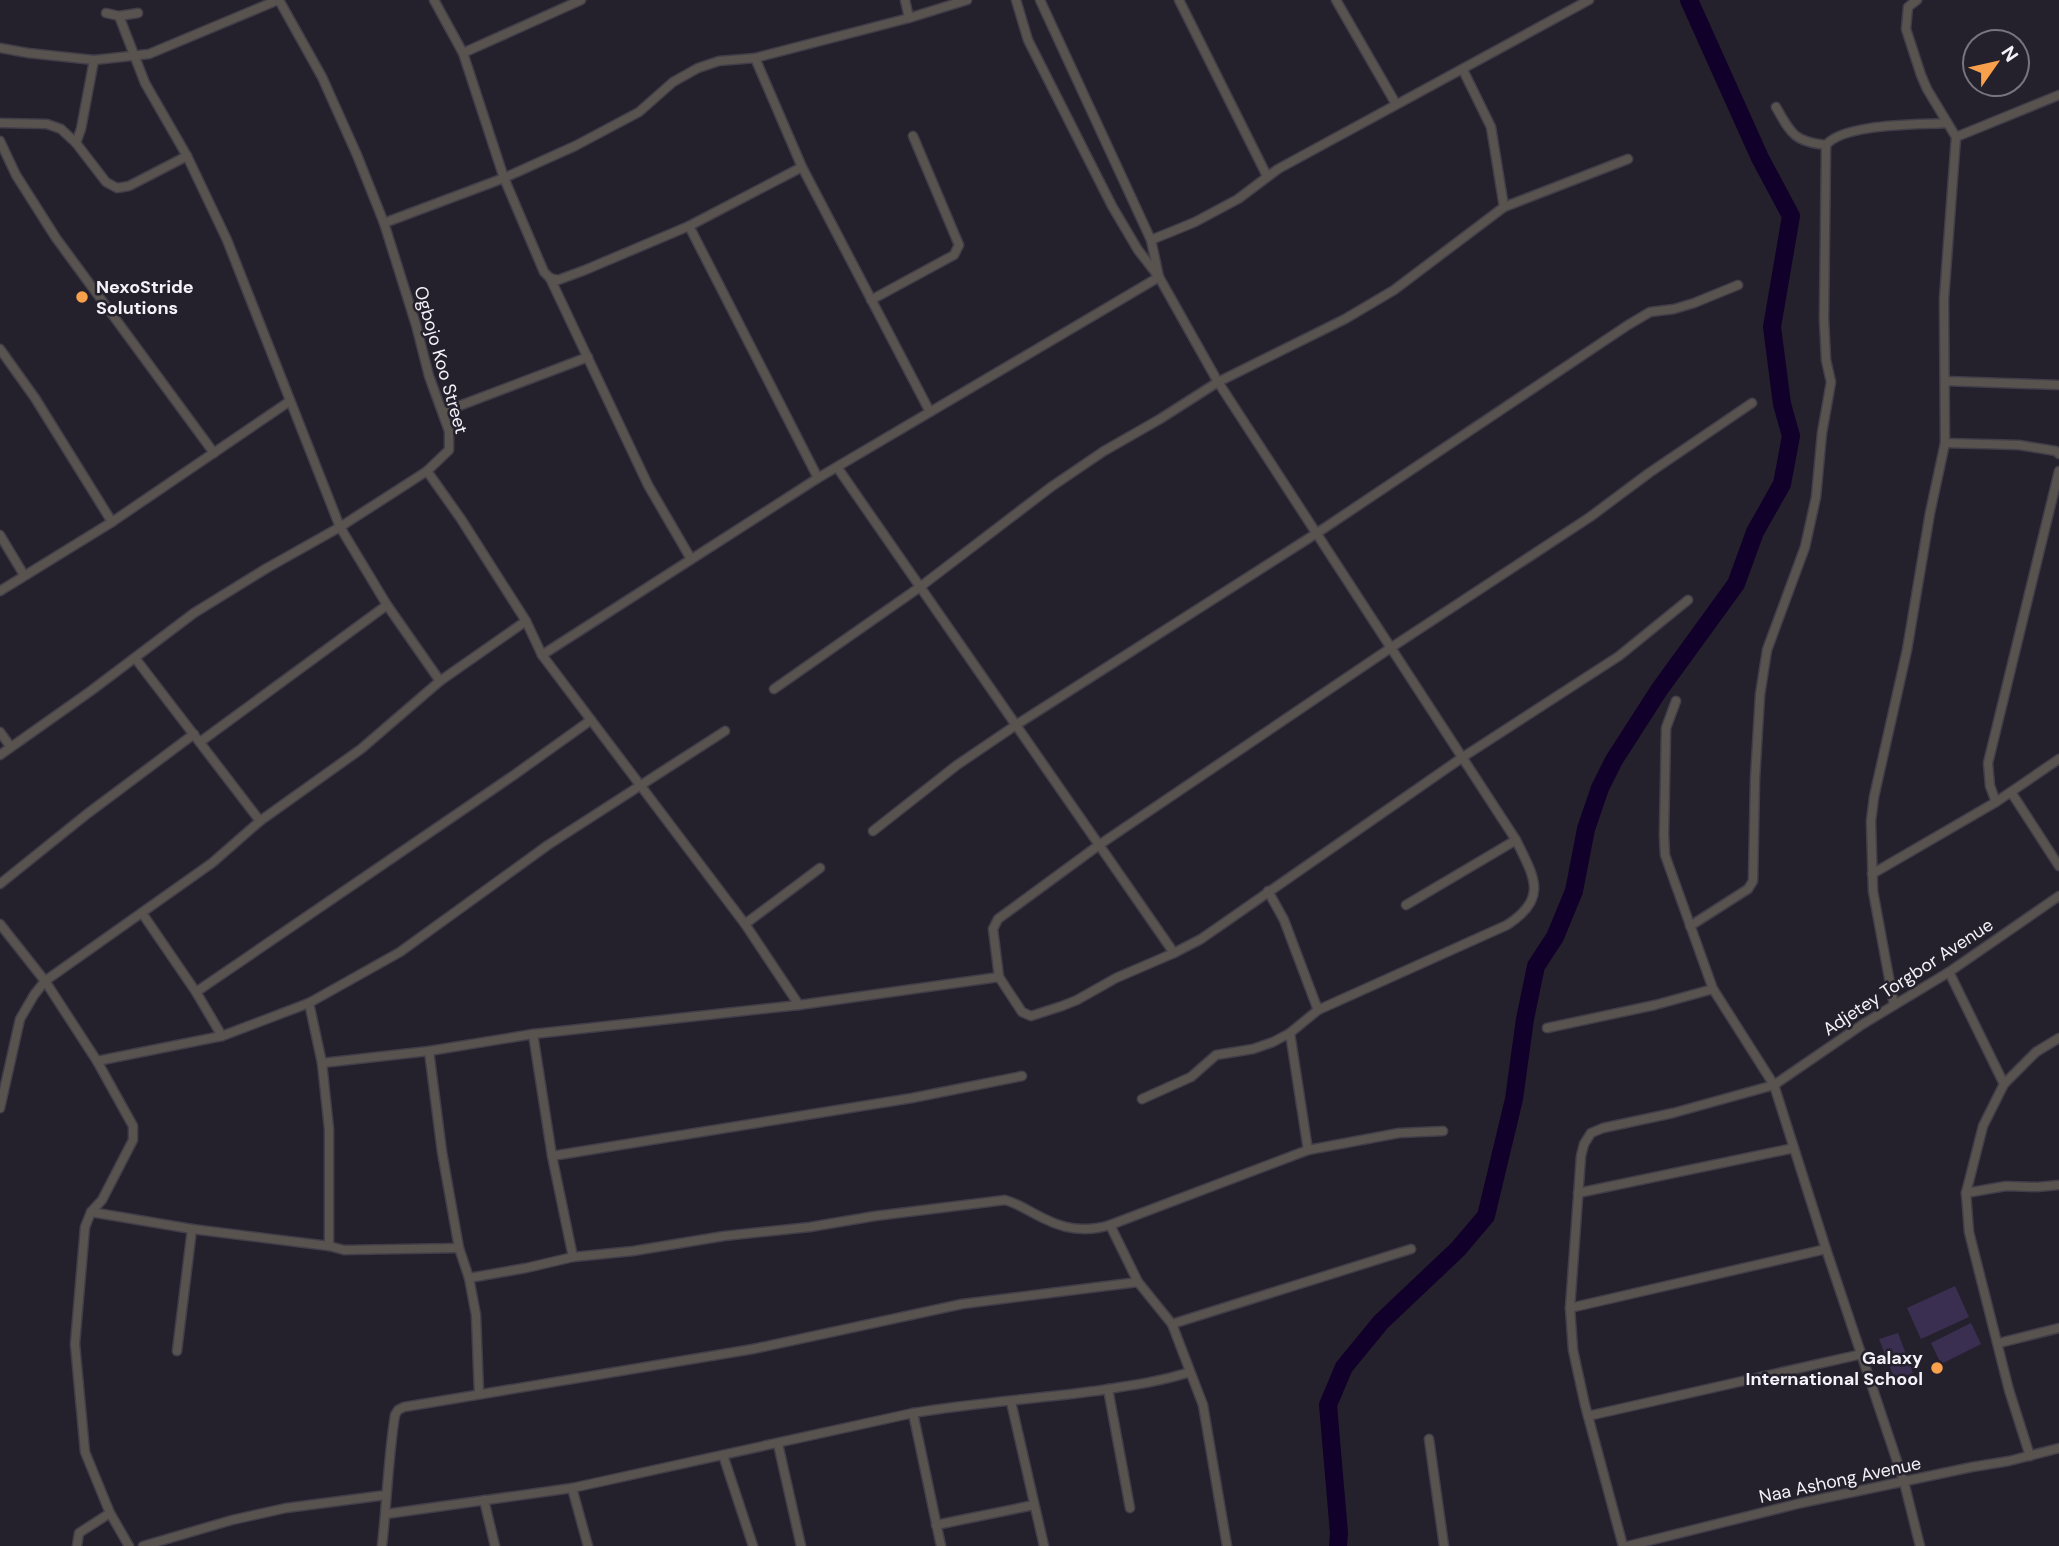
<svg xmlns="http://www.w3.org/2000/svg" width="2059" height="1546" font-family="'DM Sans',sans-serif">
  <rect width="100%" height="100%" fill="#24212c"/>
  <g fill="#3a2f50">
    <polygon points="1955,1286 1969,1317 1921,1339 1907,1308"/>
    <polygon points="1971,1323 1981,1344 1941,1364 1931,1343"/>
    <polygon points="1898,1333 1913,1373 1895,1380 1879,1339"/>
  </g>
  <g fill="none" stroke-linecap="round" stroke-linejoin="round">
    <polyline stroke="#110029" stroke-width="18" points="1338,1546 1339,1533 1328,1405 1344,1367 1381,1322 1458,1249 1486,1216 1514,1099 1525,1019 1536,966 1555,937 1574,891 1586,829 1600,788 1614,760 1659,690 1736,584 1755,532 1782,484 1791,436 1782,404 1772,327 1791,216 1760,158 1689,0"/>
    <g stroke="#413e49" stroke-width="11">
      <g id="minor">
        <polyline points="434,0 463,53 504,178 544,272 550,278 558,280 585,270 689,226 802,167"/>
        <polyline points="905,0 909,18"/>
        <path d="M 1040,0 L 1151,240 L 1159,277 L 1218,382 L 1516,840 C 1534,877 1549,898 1507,925 L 1318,1010 L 1290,1033 L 1273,1042 L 1253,1049 L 1216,1055 L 1191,1077 L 1142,1099"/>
        <polyline points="1179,0 1267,176"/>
        <polyline points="1336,0 1396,104"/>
        <polyline points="106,13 119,16 138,13"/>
        <polyline points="119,16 145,83 187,156 227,240 340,527 387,605"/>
        <polyline points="0,48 28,53 94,60 149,54 278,0"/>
        <polyline points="463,53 581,0"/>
        <polyline points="755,58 802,167 930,412"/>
        <polyline points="1463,70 1491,127 1504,207"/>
        <path d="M 1776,107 C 1791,134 1795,142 1826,145"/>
        <polyline points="0,123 47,124 61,129 76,143 106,182 117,188 129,186 187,156"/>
        <polyline points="1956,137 2059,95"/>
        <polyline points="0,141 16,175 56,238 214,453"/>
        <polyline points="76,143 81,129 94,60"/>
        <polyline points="384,223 504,178 575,146 639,112 673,82 698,68 719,61 755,58 909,18 967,0"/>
        <polyline points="689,226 818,478"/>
        <polyline points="1151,240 1195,222 1238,199 1278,169 1589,0"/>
        <polyline points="550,278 648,485 691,559"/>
        <polyline points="871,300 954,255 959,245 913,136"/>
        <polyline points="0,349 35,398 112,522"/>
        <polyline points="1945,381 2059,385"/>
        <polyline points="443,412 588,357"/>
        <polyline points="1945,443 2019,445 2056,451 2059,454"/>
        <polyline points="837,467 1174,953"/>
        <polyline points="427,471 461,519 526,621 542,655 745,924 799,1005"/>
        <polyline points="0,535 24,575"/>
        <polyline points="0,591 112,522 290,401"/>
        <polyline points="1688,600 1619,656 1463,757 1201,939 1174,953 1116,978 1077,1000 1062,1006 1031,1016 1022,1012 999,977 993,929 998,919 1099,845 1392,647 1590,517 1649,473 1752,403"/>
        <polyline points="542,655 818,478 1159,277 1138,250 1112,206 1028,40 1016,0"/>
        <polyline points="135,658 260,821"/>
        <polyline points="774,689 920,587 1051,487 1104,451 1160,419 1218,382 1345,319 1394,290 1504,207 1628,159"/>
        <polyline points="1676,701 1666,728 1664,835 1665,855 1713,989 1774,1085 1826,1249 1904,1482 1920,1546"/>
        <polyline points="0,732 10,746"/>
        <polyline points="200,742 387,605 440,681"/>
        <polyline points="0,755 92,690 194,613 267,568 340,527 427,471 449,450 449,431 429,376 416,325 384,223 357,155 322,77 279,0"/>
        <polyline points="2011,792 2059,866"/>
        <polyline points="1996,802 1990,786 1988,763 2059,471"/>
        <polyline points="873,831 957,765 1016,725 1317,533 1628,325 1650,312 1674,309 1694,303 1738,285"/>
        <polyline points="1872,874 1996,802 2059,759"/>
        <polyline points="0,884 87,814 194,734"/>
        <polyline points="1268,891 1284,920 1318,1010"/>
        <polyline points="1406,905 1516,840"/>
        <polyline points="142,913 196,992 222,1036"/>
        <polyline points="0,924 45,981 97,1061 133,1126 133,1140 102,1200 91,1212 85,1227 75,1344 85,1452 110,1513 129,1546"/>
        <polyline points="745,924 820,868"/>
        <path d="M 1690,926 L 1748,889 L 1753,881 L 1755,779 L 1760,695 L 1767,650 L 1805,547 L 1816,497 L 1822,433 L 1831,382 L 1826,360 L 1824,319 L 1826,145 C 1844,123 1919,125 1947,123"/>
        <polyline points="1949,972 2004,1084"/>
        <polyline points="196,992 514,775 591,720"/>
        <polyline points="309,1003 322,1063 429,1051 533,1034 799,1005 999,977"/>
        <polyline points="1894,1005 1873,891 1871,821 1874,797 1907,650 1930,513 1945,443 1944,299 1956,137 1927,89 1921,75 1906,29 1908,7 1917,0"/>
        <polyline points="1547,1028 1655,1005 1713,989"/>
        <polyline points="1290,1033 1308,1150"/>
        <polyline points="429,1051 442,1152 459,1248 469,1278 476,1315 479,1393"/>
        <polyline points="97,1061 222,1036 309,1003 400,952 548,845 725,731"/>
        <polyline points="322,1063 329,1129 329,1246"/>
        <polyline points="0,1108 20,1019 34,995 45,981 212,863 260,821 361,749 440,681 526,621"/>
        <polyline points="552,1156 912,1098 1022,1076"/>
        <polyline points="1578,1193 1794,1148"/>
        <polyline points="1966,1193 2006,1186 2037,1187 2059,1185"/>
        <polyline points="91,1212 192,1229 329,1246 344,1250 459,1248"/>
        <polyline points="1110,1225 1308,1150 1399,1133 1443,1131"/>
        <path d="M 573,1257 L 633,1251 L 724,1236 L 810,1227 L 875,1216 L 1005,1200 C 1020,1204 1031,1213 1045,1219 C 1066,1230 1087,1232 1110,1225 L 1138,1282 L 1172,1324 L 1203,1405 L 1227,1546"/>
        <polyline points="469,1278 526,1268 573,1257 552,1156 533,1034"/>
        <polyline points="1570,1308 1826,1249"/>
        <polyline points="1172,1324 1411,1249"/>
        <polyline points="1999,1343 2059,1328"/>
        <polyline points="177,1351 192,1229"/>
        <polyline points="1108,1389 1130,1508"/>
        <polyline points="1011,1402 1044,1546"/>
        <polyline points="913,1413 941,1546"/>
        <polyline points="1588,1416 1862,1354"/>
        <polyline points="1429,1439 1444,1546"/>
        <polyline points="778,1444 801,1546"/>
        <polyline points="723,1455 753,1546"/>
        <polyline points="2030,1456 2009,1390 1969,1232 1966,1193 1983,1126 2004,1084 2036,1052 2059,1038"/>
        <polyline points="572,1488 588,1546"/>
        <polyline points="484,1500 495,1546"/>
        <path d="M 386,1514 L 572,1488 L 913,1413 C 973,1403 1034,1399 1095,1391 C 1127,1386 1159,1382 1190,1372"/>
        <polyline points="936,1525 1034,1505"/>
        <polyline points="77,1546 79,1533 110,1513"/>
        <polyline points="143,1546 232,1520 286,1508 386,1495"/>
        <path d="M 382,1546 C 387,1502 388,1459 395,1415 L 398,1410 L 404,1407 L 753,1349 L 962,1304 L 1138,1282"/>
        <polyline points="1623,1546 1585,1405 1573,1350 1570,1308 1581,1156 1584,1144 1591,1133 1603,1128 1673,1113 1774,1085 1863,1024 1949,972 2059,896"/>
        <polyline points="1628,1546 1801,1503 1972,1467 2009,1461 2059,1448"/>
      </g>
    </g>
    <use href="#minor" stroke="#59534f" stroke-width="8"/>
  </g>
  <g fill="#f8a04b" stroke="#24212c" stroke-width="2.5">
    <circle cx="82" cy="297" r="7"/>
    <circle cx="1937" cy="1368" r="7"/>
  </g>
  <g text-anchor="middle" stroke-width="5" stroke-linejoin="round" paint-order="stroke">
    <g font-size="18" font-weight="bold" fill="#f4f2f9" stroke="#24212c" text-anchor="start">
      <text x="96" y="293">NexoStride<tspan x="96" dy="21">Solutions</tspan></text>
      <text x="1923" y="1364" text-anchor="end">Galaxy<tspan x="1923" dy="21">International School</tspan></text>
    </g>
    <g font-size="18" fill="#f4f2f9" stroke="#24212c">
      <text transform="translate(441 360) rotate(74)" y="6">Ogbojo Koo Street</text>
      <text transform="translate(1908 977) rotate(-33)" y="6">Adjetey Torgbor Avenue</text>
      <text transform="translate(1840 1480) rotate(-12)" y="6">Naa Ashong Avenue</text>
    </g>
  </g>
  <g transform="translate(1996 63) rotate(56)"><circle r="33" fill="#24212c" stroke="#77757e" stroke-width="2"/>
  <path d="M0-5L12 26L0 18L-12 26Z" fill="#f8a04b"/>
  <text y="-10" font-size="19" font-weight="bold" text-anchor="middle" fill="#f4f2f9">N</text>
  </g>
</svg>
